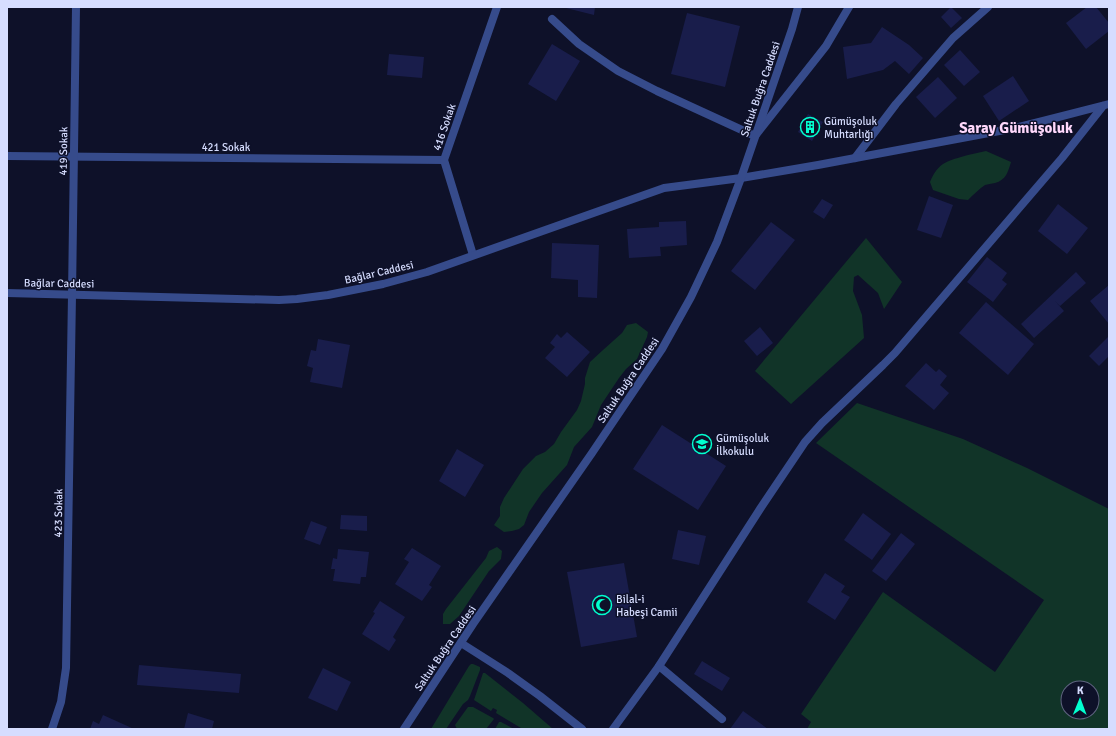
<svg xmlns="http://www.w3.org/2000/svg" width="1116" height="736" font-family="Signika,sans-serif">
  <rect width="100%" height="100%" fill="#0e1129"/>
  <g fill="#113428" fill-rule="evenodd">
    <path d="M 986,151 L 1011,162 C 1008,172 1006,180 995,183 C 991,184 988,184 985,185 C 979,189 973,195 968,200 L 959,199 L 933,190 L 930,182 C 939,161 948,161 968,155 C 974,154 980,152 986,151 Z"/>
    <polygon points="866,238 902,282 884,309 878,293 858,275 854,277 853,291 862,315 864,338 791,404 755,371"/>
    <polygon points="636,323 648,332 647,337 637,359 626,369 619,378 601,405 592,427 574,447 567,465 542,493 529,512 524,525 519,529 512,531 504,532 494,525 500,516 500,507 504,498 523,469 536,456 545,452 554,444 561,432 577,410 581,401 585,384 585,378 590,362 603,350 622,333 627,325"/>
    <path d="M 857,403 L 963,439 L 1027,468 L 1109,509 L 1109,729 L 807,729 L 811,722 L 801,714 L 883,592 L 995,672 L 1044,600 L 816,443 ZM 1068,688 L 1092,688 L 1092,712 L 1068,712 Z"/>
    <polygon points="497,547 502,551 501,559 489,571 459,616 450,624 443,624 443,614 446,609 486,558 489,551"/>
    <polygon points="471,664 473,664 480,667 480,670 470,696 468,700 463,704 446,729 431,729 469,666"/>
    <polygon points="483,673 485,673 523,703 553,729 523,729 521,728 496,713 497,710 493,708 491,711 474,700"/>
    <polygon points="468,707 473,707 493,718 494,719 486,729 457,729 455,725"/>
    <polygon points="499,722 501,722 514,729 495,729"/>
  </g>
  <g fill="#191d4b">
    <polygon points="562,7 595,7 594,15"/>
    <polygon points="951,7 962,18 951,28 941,17"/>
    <polygon points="1087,7 1096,7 1109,23 1109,31 1086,49 1066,23"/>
    <polygon points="687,13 740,26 725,87 671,74"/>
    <polygon points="882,27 909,45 923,58 909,74 895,61 883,70 847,79 843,47 871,43"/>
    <polygon points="552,44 580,61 556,101 528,84"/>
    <polygon points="960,50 980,72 964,86 944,65"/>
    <polygon points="389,54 424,57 422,78 387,75"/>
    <polygon points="1013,76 1029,101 999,121 983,96"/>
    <polygon points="938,77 957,98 935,118 916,97"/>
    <polygon points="808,114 823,122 812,141 798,132"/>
    <polygon points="929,196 953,205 941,238 917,230"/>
    <polygon points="822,199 833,205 824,219 813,212"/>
    <polygon points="1058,204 1088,228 1067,254 1038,231"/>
    <polygon points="686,221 687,245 660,247 661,256 629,258 627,229 659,227 659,222"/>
    <polygon points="771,222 795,240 755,290 731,271"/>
    <polygon points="552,243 599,245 597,298 578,297 578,280 551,278"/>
    <polygon points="987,257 1007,273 1002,280 1007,284 993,302 967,282"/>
    <polygon points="1076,272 1086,283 1060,306 1055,301 1064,311 1034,338 1021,324"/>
    <polygon points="1109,285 1109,324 1090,301"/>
    <polygon points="986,302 1034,344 1008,375 959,333"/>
    <polygon points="760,327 773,343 757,356 744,341"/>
    <polygon points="567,332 590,352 567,377 545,358 555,347 550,343 557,334 561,338"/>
    <polygon points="1109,336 1109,356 1099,366 1089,356"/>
    <polygon points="318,339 350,345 342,388 310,382 313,368 307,366 311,350 316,351"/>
    <polygon points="926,363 936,372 939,369 947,376 940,385 949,393 934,410 905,386"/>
    <polygon points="662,425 726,466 698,510 633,469"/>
    <polygon points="457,449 484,465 465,497 439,481"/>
    <polygon points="863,513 891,534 872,560 844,540"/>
    <polygon points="341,515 367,516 367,531 340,529"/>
    <polygon points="311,521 327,527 320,545 304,539"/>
    <polygon points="678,530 706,536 699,565 672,559"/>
    <polygon points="901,533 915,544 886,581 872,571"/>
    <polygon points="412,548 441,566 429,585 432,587 422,601 395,584 409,562 404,559"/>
    <polygon points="338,549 369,552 366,577 361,577 360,584 333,581 335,569 331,569 333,558 337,559"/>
    <polygon points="624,563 637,637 581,647 567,572"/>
    <polygon points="825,573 845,586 841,592 850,597 835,620 807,602"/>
    <polygon points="380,601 405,617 393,637 396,640 389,651 362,634 375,613 373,612"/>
    <polygon points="702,661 730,678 722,691 694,674"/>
    <polygon points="139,665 241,674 239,693 137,685"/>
    <polygon points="323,668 351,682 337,711 308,698"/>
    <polygon points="743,711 768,729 730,729"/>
    <polygon points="188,713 214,721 212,729 184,729"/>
    <polygon points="103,715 134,729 90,729 93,721 99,724"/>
  </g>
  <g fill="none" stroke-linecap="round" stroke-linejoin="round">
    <polyline stroke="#364b8b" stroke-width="8" points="659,666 722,719"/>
    <g stroke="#364b8b" stroke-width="8">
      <polyline points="552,19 579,44 618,71 657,91 755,136 826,46 849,7"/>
      <polyline points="7,156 444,160"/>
      <polyline points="855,158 896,104 953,38 988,7"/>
      <polyline points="473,255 444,160 497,7"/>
      <polyline points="7,293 279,300 297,299 328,295 383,284 427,272 664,188 741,178 818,165 1010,129 1043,121 1109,104"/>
      <polyline points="461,643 508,673 540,696 582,729"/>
      <polyline points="52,729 61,702 66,668 72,295 76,7"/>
      <polyline points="613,729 659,666 760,509 805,442 822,423 883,365 895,353 1062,158 1103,106"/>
    </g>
    <polyline stroke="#364b8b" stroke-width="8" points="404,729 473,624 592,453 662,349 691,297 717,242 741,178 792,29 798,7"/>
  </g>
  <defs>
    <g id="building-ring" transform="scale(1)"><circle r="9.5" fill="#0e1129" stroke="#02ffcf" stroke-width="1.5"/><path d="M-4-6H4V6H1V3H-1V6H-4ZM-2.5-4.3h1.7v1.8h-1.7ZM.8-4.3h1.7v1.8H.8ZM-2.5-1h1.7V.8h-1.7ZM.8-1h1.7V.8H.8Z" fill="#02ffcf"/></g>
    <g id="school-ring" transform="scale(1)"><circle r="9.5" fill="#0e1129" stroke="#02ffcf" stroke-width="1.5"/><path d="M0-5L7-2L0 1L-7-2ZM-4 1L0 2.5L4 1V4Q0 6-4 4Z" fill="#02ffcf"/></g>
    <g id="mosque-ring" transform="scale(1)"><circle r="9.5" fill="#0e1129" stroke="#02ffcf" stroke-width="1.5"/><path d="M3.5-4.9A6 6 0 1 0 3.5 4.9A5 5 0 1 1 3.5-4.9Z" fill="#02ffcf"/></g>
  </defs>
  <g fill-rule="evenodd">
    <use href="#building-ring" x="810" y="127"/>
    <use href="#school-ring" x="702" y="444"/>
    <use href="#mosque-ring" x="602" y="605"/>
  </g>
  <g text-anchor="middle" stroke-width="3" stroke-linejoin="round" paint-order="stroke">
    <g font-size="11" fill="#d6ddff" stroke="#0e1129">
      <text transform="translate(760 89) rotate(-71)" y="4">Saltuk Buğra Caddesi</text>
      <text transform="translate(444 127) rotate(-71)" y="4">416 Sokak</text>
      <text x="226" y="151">421 Sokak</text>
      <text transform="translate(63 151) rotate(-89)" y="4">419 Sokak</text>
      <text transform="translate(379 272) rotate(-13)" y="4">Bağlar Caddesi</text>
      <text transform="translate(59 283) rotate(1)" y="4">Bağlar Caddesi</text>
      <text transform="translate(628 380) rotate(-56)" y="4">Saltuk Buğra Caddesi</text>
      <text transform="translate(58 513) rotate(-89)" y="4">423 Sokak</text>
      <text transform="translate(445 648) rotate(-56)" y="4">Saltuk Buğra Caddesi</text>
    </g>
    <g font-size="11" fill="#d6ddff" stroke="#0e1129" text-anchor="start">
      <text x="824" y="125">Gümüşoluk<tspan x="824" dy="13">Muhtarlığı</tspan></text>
      <text x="716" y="442">Gümüşoluk<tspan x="716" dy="13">İlkokulu</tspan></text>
      <text x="616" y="603">Bilal-i<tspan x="616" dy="13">Habeşi Camii</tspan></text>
    </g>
    <g font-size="15" font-weight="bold" fill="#ffd8fc" stroke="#0e1129">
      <text x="1016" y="133">Saray Gümüşoluk</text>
    </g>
  </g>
  <rect width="1116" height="736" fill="none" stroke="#d6ddff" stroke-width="16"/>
  <g transform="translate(1080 700) rotate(1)"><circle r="19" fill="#0e1129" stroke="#5e637f"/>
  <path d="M0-3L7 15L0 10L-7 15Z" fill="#02ffcf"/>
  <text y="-6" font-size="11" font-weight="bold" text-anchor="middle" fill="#d6ddff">K</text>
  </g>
</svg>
